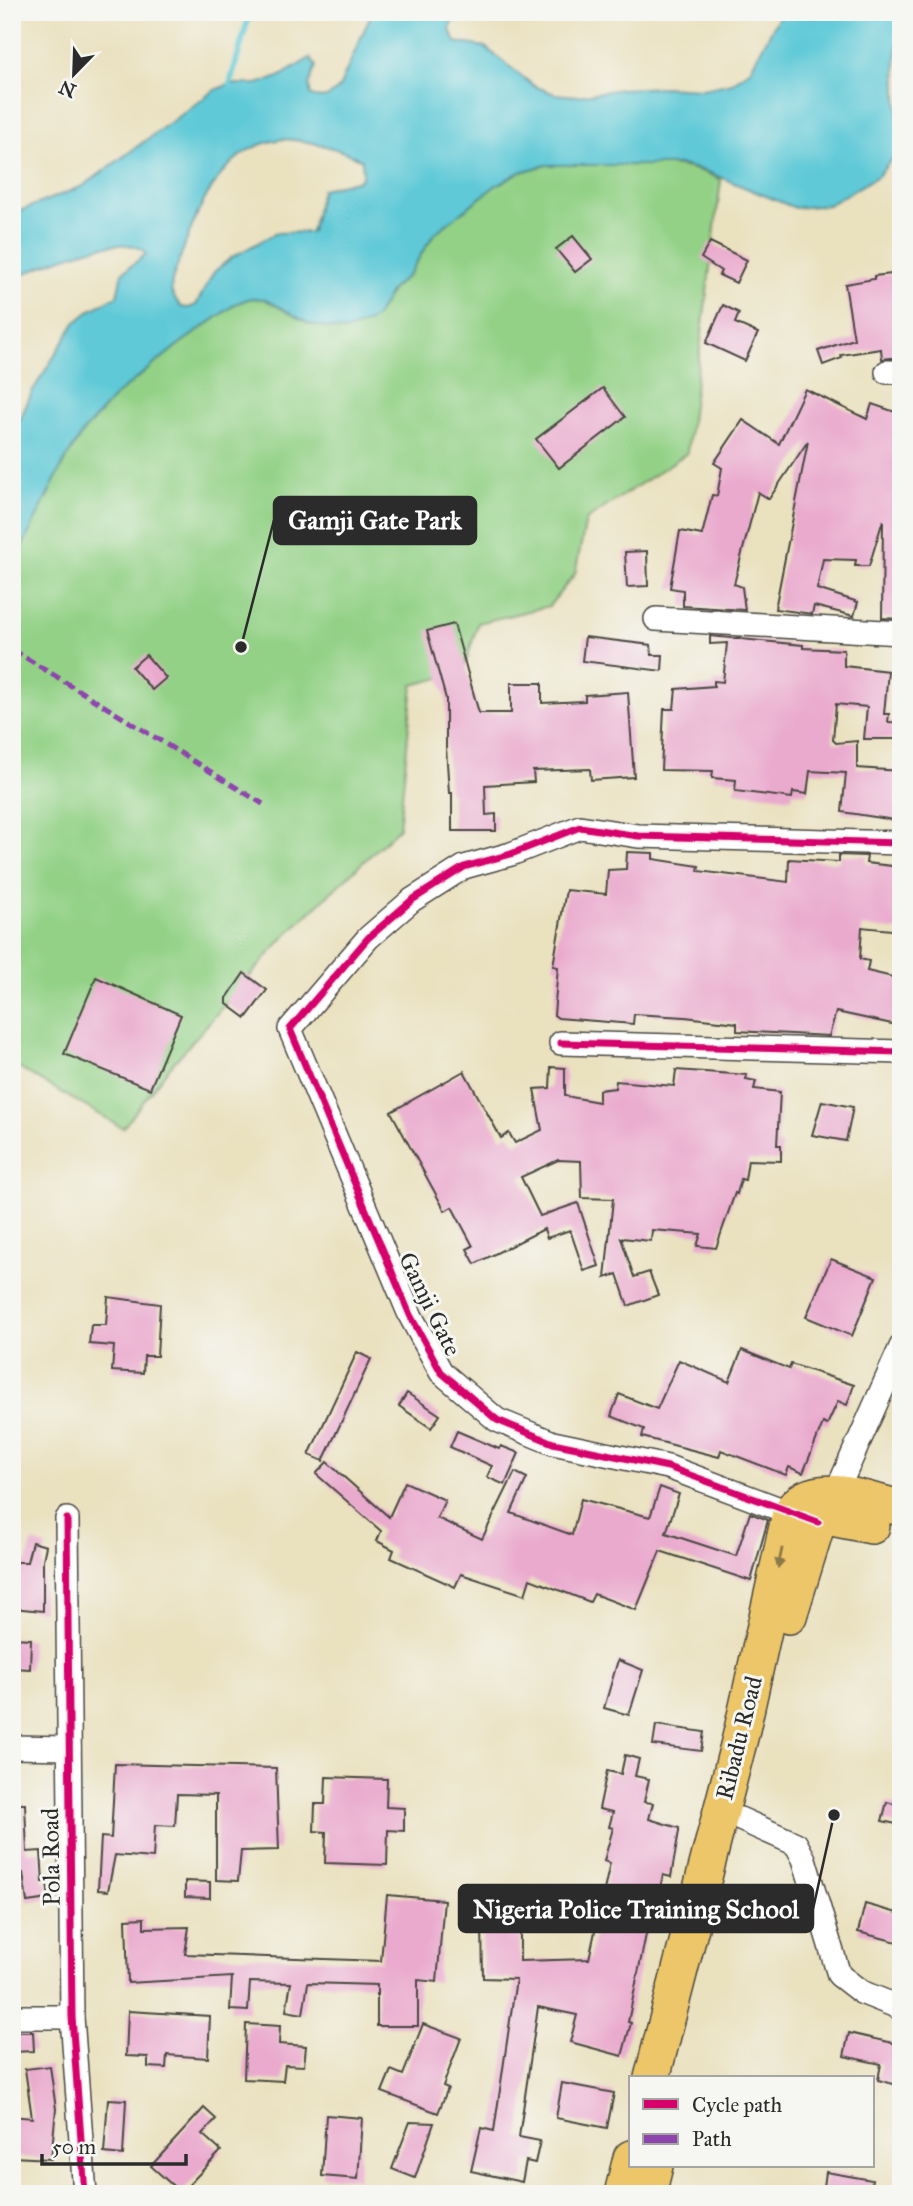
<svg xmlns="http://www.w3.org/2000/svg" width="913" height="2206" font-family="'IM FELL Great Primer',serif">
  <rect width="100%" height="100%" fill="#f6f6f2"/>
  <filter id="ink" filterUnits="userSpaceOnUse"><feTurbulence type="fractalNoise" baseFrequency=".0143" numOctaves="2"/><feDisplacementMap in="SourceGraphic" scale="14" xChannelSelector="R" yChannelSelector="G"/><feConvolveMatrix kernelMatrix="1 2 1 2 8 2 1 2 1" color-interpolation-filters="sRGB"/></filter>
  <filter id="wash" filterUnits="userSpaceOnUse"><feTurbulence type="fractalNoise" baseFrequency=".00686" numOctaves="4" result="noise"/><feDisplacementMap in="SourceGraphic" scale="28" xChannelSelector="R" yChannelSelector="G"/><feGaussianBlur stdDeviation="1.57" result="paint"/><feColorMatrix in="noise" values="0 0 0 0 0 0 0 0 0 0 0 0 0 0 0 0 0 1.4 0 .05"/><feComposite in="paint" operator="in"/></filter>
  <g filter="url(#wash)">
    <rect width="100%" height="100%" fill="#eae1bf"/>
    <path fill="#93d186" stroke="#5f7e58" stroke-width="2" d="M 638,164 C 668,164 694,165 721,180 L 687,453 L 586,520 L 575,574 L 549,606 L 478,623 L 463,672 L 413,685 L 399,828 L 287,934 L 168,1069 L 123,1128 L 12,1064 L 12,567 L 63,464 L 82,433 L 116,395 L 178,345 L 237,303 L 251,298 L 264,299 L 310,324 L 376,317 L 392,289 L 408,275 L 434,234 L 495,186 L 520,172 L 546,165 Z"/>
    <path fill="#5ec9d7" stroke="#447a81" stroke-width="2" fill-rule="evenodd" d="M 372,12 L 454,12 L 450,30 L 456,42 L 485,47 L 534,86 L 555,94 L 577,96 L 621,89 L 663,87 L 703,89 L 732,83 L 750,70 L 777,20 L 785,12 L 901,12 L 896,62 L 899,144 L 896,154 L 878,176 L 828,205 L 795,208 L 705,171 L 681,165 L 546,165 L 520,172 L 495,186 L 434,234 L 408,275 L 392,289 L 376,317 L 367,323 L 344,331 L 328,328 L 310,324 L 265,299 L 251,298 L 237,303 L 178,345 L 116,395 L 82,433 L 63,464 L 12,567 L 12,438 L 32,392 L 75,323 L 91,310 L 117,296 L 122,273 L 146,254 C 126,227 37,267 12,280 L 12,214 L 83,186 L 215,90 L 230,84 L 257,84 L 279,77 L 310,58 L 316,66 L 309,84 L 311,96 C 323,100 330,97 339,88 ZM 283,139 C 312,141 336,147 362,160 L 363,175 L 360,180 L 322,189 L 311,232 L 276,233 L 232,257 L 214,272 L 196,305 L 189,308 L 181,307 C 178,303 174,297 172,293 C 169,283 176,270 179,261 C 193,221 210,175 247,151 C 259,144 270,141 283,139 Z"/>
    <g fill="none" stroke-linecap="round" stroke-linejoin="round">
      <polyline stroke="#5ec9d7" stroke-width="6" points="230,84 250,12"/>
    </g>
    <g id="blocks">
      <g fill="#eaaace">
        <polygon points="573,236 592,259 575,272 556,249"/>
        <polygon points="710,242 747,260 736,283 719,275 721,271 701,258"/>
        <polygon points="901,273 901,357 882,359 881,349 841,355 842,358 823,365 818,351 854,339 845,284 874,279 874,276"/>
        <polygon points="723,305 739,313 735,323 758,333 745,361 706,343"/>
        <polygon points="603,388 625,417 559,468 536,439"/>
        <polygon points="805,389 867,419 872,404 901,414 901,619 882,618 883,520 869,566 855,566 856,560 823,559 817,589 858,602 854,616 814,606 812,614 775,609 808,441 769,499 758,492 734,584 742,587 745,610 683,606 683,590 670,588 680,531 702,535 712,495 717,496 722,468 714,463 743,420 779,444"/>
        <polygon points="647,551 648,586 627,587 625,552"/>
        <polygon points="454,624 479,713 511,713 511,683 542,683 542,703 585,701 585,695 628,692 634,777 591,780 590,769 533,771 534,782 485,785 486,815 496,814 496,831 452,831 452,793 449,793 446,747 446,699 427,631"/>
        <polygon points="710,636 803,645 803,648 844,650 844,666 888,671 884,714 889,714 888,722 901,723 901,739 864,739 867,707 836,704 833,740 836,743 857,741 857,768 901,771 901,821 842,812 846,773 810,771 807,794 793,792 792,798 735,791 736,780 712,778 713,771 661,770 664,709 674,709 676,689 714,686 714,681 723,682 727,643 710,644"/>
        <polygon points="585,637 651,645 652,655 663,655 662,671 582,661"/>
        <polygon points="146,655 166,678 152,690 132,667"/>
        <polygon points="627,852 653,853 653,859 699,866 698,871 788,882 789,859 839,862 839,855 867,856 866,863 901,867 901,931 862,927 860,959 869,961 867,971 901,979 901,1020 898,1019 897,1025 836,1012 829,1036 737,1031 737,1023 685,1017 634,1014 633,1024 558,1018 554,1015 558,967 553,966 566,890 606,894 608,870 626,869"/>
        <polygon points="244,973 267,990 246,1018 227,1004 227,998"/>
        <polygon points="96,977 181,1015 150,1089 64,1054"/>
        <polygon points="551,1067 565,1068 565,1096 599,1102 599,1090 615,1088 616,1081 674,1086 676,1070 747,1075 746,1079 756,1081 754,1089 780,1092 777,1145 781,1145 781,1161 748,1160 745,1180 741,1179 737,1194 735,1193 716,1248 697,1246 701,1234 652,1230 651,1241 621,1238 634,1277 649,1272 658,1295 628,1306 617,1274 605,1278 613,1199 582,1198 581,1161 558,1160 521,1177 540,1216 578,1203 599,1266 584,1271 570,1230 547,1238 544,1229 475,1264 467,1249 473,1246 452,1207 445,1211 391,1112 464,1071 501,1138 509,1133 515,1143 542,1130 534,1089 550,1088"/>
        <polygon points="822,1101 853,1107 846,1141 812,1135"/>
        <polygon points="831,1259 876,1277 852,1336 806,1317"/>
        <polygon points="108,1297 160,1304 157,1356 144,1356 143,1373 112,1371 114,1346 89,1344 91,1325 106,1325"/>
        <polygon points="742,1350 789,1369 791,1364 854,1385 847,1405 838,1401 827,1425 823,1423 803,1473 789,1467 786,1475 721,1450 719,1457 642,1437 644,1429 611,1416 619,1394 657,1409 679,1360 729,1382"/>
        <polygon points="357,1352 371,1359 323,1461 309,1455"/>
        <polygon points="407,1393 440,1415 431,1428 399,1406"/>
        <polygon points="457,1431 499,1449 501,1446 519,1453 505,1485 487,1477 492,1466 450,1447"/>
        <polygon points="327,1462 389,1517 405,1482 445,1500 437,1518 482,1539 515,1472 527,1478 511,1513 572,1535 581,1499 650,1517 660,1487 679,1494 666,1533 736,1556 750,1513 768,1520 751,1581 660,1551 636,1610 594,1594 590,1602 530,1579 525,1595 461,1574 455,1587 391,1558 394,1550 377,1541 381,1531 316,1474"/>
        <polygon points="32,1542 46,1546 43,1560 43,1611 12,1608 12,1562 27,1562"/>
        <polygon points="12,1638 31,1639 30,1669 12,1668"/>
        <polygon points="618,1660 643,1670 629,1715 604,1708"/>
        <polygon points="656,1725 704,1732 701,1751 653,1745"/>
        <polygon points="625,1755 639,1759 635,1776 649,1779 644,1802 653,1803 649,1819 679,1828 679,1831 671,1877 663,1875 655,1911 651,1910 628,2022 631,2023 622,2056 570,2042 577,2015 538,2007 519,2137 540,2141 535,2163 526,2161 522,2182 471,2171 481,2128 494,2131 516,1979 483,1978 482,1923 520,1923 520,1961 589,1959 610,1863 604,1861 613,1828 609,1827 613,1812 599,1809 607,1771 621,1774"/>
        <polygon points="115,1764 276,1768 279,1850 241,1851 238,1881 216,1880 216,1795 177,1794 175,1826 155,1825 153,1858 115,1855 108,1891 98,1890 101,1837 111,1838"/>
        <polygon points="326,1777 387,1779 386,1807 404,1808 404,1831 388,1830 387,1865 325,1863 326,1832 314,1831 315,1804 325,1804"/>
        <polygon points="887,1802 901,1806 901,1825 882,1821"/>
        <polygon points="12,1804 25,1804 27,1852 41,1851 43,1882 47,1882 49,1899 27,1902 23,1873 12,1874"/>
        <polygon points="185,1881 210,1882 210,1898 185,1897"/>
        <polygon points="387,1895 444,1900 437,1982 418,1980 418,2026 377,2026 377,1985 308,1983 303,2014 286,2011 291,1983 250,1982 248,2011 230,2010 232,1977 128,1983 126,1919 144,1918 144,1928 189,1927 185,1954 381,1961"/>
        <polygon points="865,1904 901,1914 901,1943 858,1932"/>
        <polygon points="128,2011 210,2016 208,2058 167,2055 166,2068 148,2067 148,2057 126,2056"/>
        <polygon points="246,2024 280,2026 279,2044 306,2046 304,2066 285,2065 283,2081 244,2079"/>
        <polygon points="423,2024 461,2038 443,2086 448,2088 438,2113 382,2092 391,2070 403,2075"/>
        <polygon points="12,2032 33,2032 34,2051 12,2052"/>
        <polygon points="849,2033 901,2045 901,2086 878,2080 881,2064 844,2056"/>
        <polygon points="50,2066 56,2109 51,2159 12,2157 12,2116 32,2118 25,2069"/>
        <polygon points="562,2083 614,2093 607,2128 556,2118"/>
        <polygon points="108,2099 126,2100 123,2155 104,2153"/>
        <polygon points="204,2108 216,2119 202,2134 221,2151 181,2193 151,2166"/>
        <polygon points="326,2115 362,2118 358,2179 322,2176"/>
        <polygon points="410,2122 434,2123 415,2178 392,2169"/>
        <polygon points="826,2172 872,2180 870,2194 823,2194"/>
      </g>
    </g>
  </g>
  <g filter="url(#ink)">
    <use href="#blocks" fill-opacity="0" stroke="#484641" stroke-width="2"/>
    <g fill="none" stroke-linecap="round" stroke-linejoin="round">
      <g stroke="#484641" stroke-width="26">
        <g id="street">
          <polyline points="887,372 901,372"/>
          <polyline points="656,619 901,633"/>
          <polyline points="561,1043 901,1052"/>
          <polyline points="831,1504 901,1347"/>
          <polyline points="801,1517 668,1467 553,1443 497,1420 441,1372 410,1315 290,1029 368,938 412,900 464,867 511,854 580,827 638,836 901,843"/>
          <polyline points="67,1519 72,2017 85,2194"/>
          <polyline points="12,1747 69,1748"/>
          <polyline points="740,1819 796,1844 804,1859 839,1975 861,1992 901,2008"/>
          <polyline points="12,2017 72,2017"/>
        </g>
      </g>
      <g stroke="#484641" stroke-width="38">
        <g id="primary">
          <polyline points="789,1616 818,1522 827,1517 872,1526"/>
          <path d="M 652,2078 L 741,1734 L 790,1513 C 813,1476 867,1501 901,1508"/>
          <polyline points="622,2194 631,2158"/>
          <polyline points="648,2194 655,2166"/>
        </g>
      </g>
      <use href="#street" stroke="#fff" stroke-width="23"/>
      <use href="#primary" stroke="#ecc669" stroke-width="35"/>
      <polyline stroke="#8e44ad" stroke-width="5" stroke-dasharray="10 5" stroke-linecap="butt" points="12,653 18,653 263,804"/>
      <g stroke="#f6f6f2" stroke-width="11">
        <g id="cycleway">
          <polyline points="561,1043 901,1052"/>
          <polyline points="67,1519 72,2017 85,2194"/>
          <polyline points="818,1522 668,1467 553,1443 497,1420 441,1372 410,1315 290,1029 368,938 412,900 464,867 511,854 580,827 638,836 901,843"/>
        </g>
      </g>
      <use href="#cycleway" stroke="#d6006c" stroke-width="7"/>
    </g>
    <defs><path id="oneway-solid" d="M-6-.8H1V-3.2L6.5 0L1 3.2V.8H-6Z" transform="scale(1.75)"/></defs>
    <use fill="#8c784a" href="#oneway-solid" transform="translate(780 1558) rotate(102)"/>
  </g>
  <g text-anchor="middle" stroke-width="6" stroke-linejoin="round" paint-order="stroke">
    <g font-size="24" fill="#2b2b2b" stroke="#f6f6f2">
      <text transform="translate(430 1304) rotate(64)" y="8">Gamji Gate</text>
      <text transform="translate(739 1738) rotate(-76)" y="8">Ribadu Road</text>
      <text transform="translate(51 1857) rotate(-91)" y="8">Pola Road</text>
    </g>
  </g>
  <path fill="none" stroke="#2b2b2b" stroke-width="2.5" d="M241 647L274 520M834 1815L813 1909"/>
  <g fill="#2b2b2b" stroke="#f6f6f2" stroke-width="2.5">
    <circle cx="241" cy="647" r="7"/>
    <circle cx="834" cy="1815" r="7"/>
  </g>
  <g fill="#2b2b2b" stroke="#2b2b2b" stroke-width="2.5">
    <rect x="274" y="497" width="202" height="47" rx="7"/>
    <rect x="459" y="1885" width="354" height="47" rx="7"/>
  </g>
  <g font-size="26" text-anchor="middle" font-weight="bold" fill="#fff">
    <text x="375" y="529">Gamji Gate Park</text>
    <text x="636" y="1918">Nigeria Police Training School</text>
  </g>
  <rect width="913" height="2206" fill="none" stroke="#f6f6f2" stroke-width="42"/>
  <rect x="629" y="2076" width="245" height="91" fill="#f6f6f2" stroke="#a5a5a2" stroke-width="2"/>
  <rect x="643" y="2099" width="35" height="10" fill="#d6006c" stroke="#a5a5a2" stroke-width="2"/>
  <text x="692" y="2112" font-size="21" fill="#2b2b2b">Cycle path</text>
  <rect x="643" y="2134" width="35" height="10" fill="#8e44ad" stroke="#a5a5a2" stroke-width="2"/>
  <text x="692" y="2146" font-size="21" fill="#2b2b2b">Path</text>
  <g transform="translate(74 74) rotate(203)" stroke="#f6f6f2" stroke-width="5" paint-order="stroke">
  <path d="M0-5L12 26L0 18L-12 26Z" fill="#2b2b2b"/>
  <text y="-10" font-size="19" font-weight="bold" text-anchor="middle" fill="#2b2b2b">N</text>
  </g>
  <path d="M42 2154v10h144v-10" fill="none" stroke="#2b2b2b" stroke-width="3.5"/>
  <text x="52" y="2154" font-size="21" fill="#2b2b2b" stroke="#f6f6f2" stroke-width="5" paint-order="stroke">50 m</text>
</svg>
